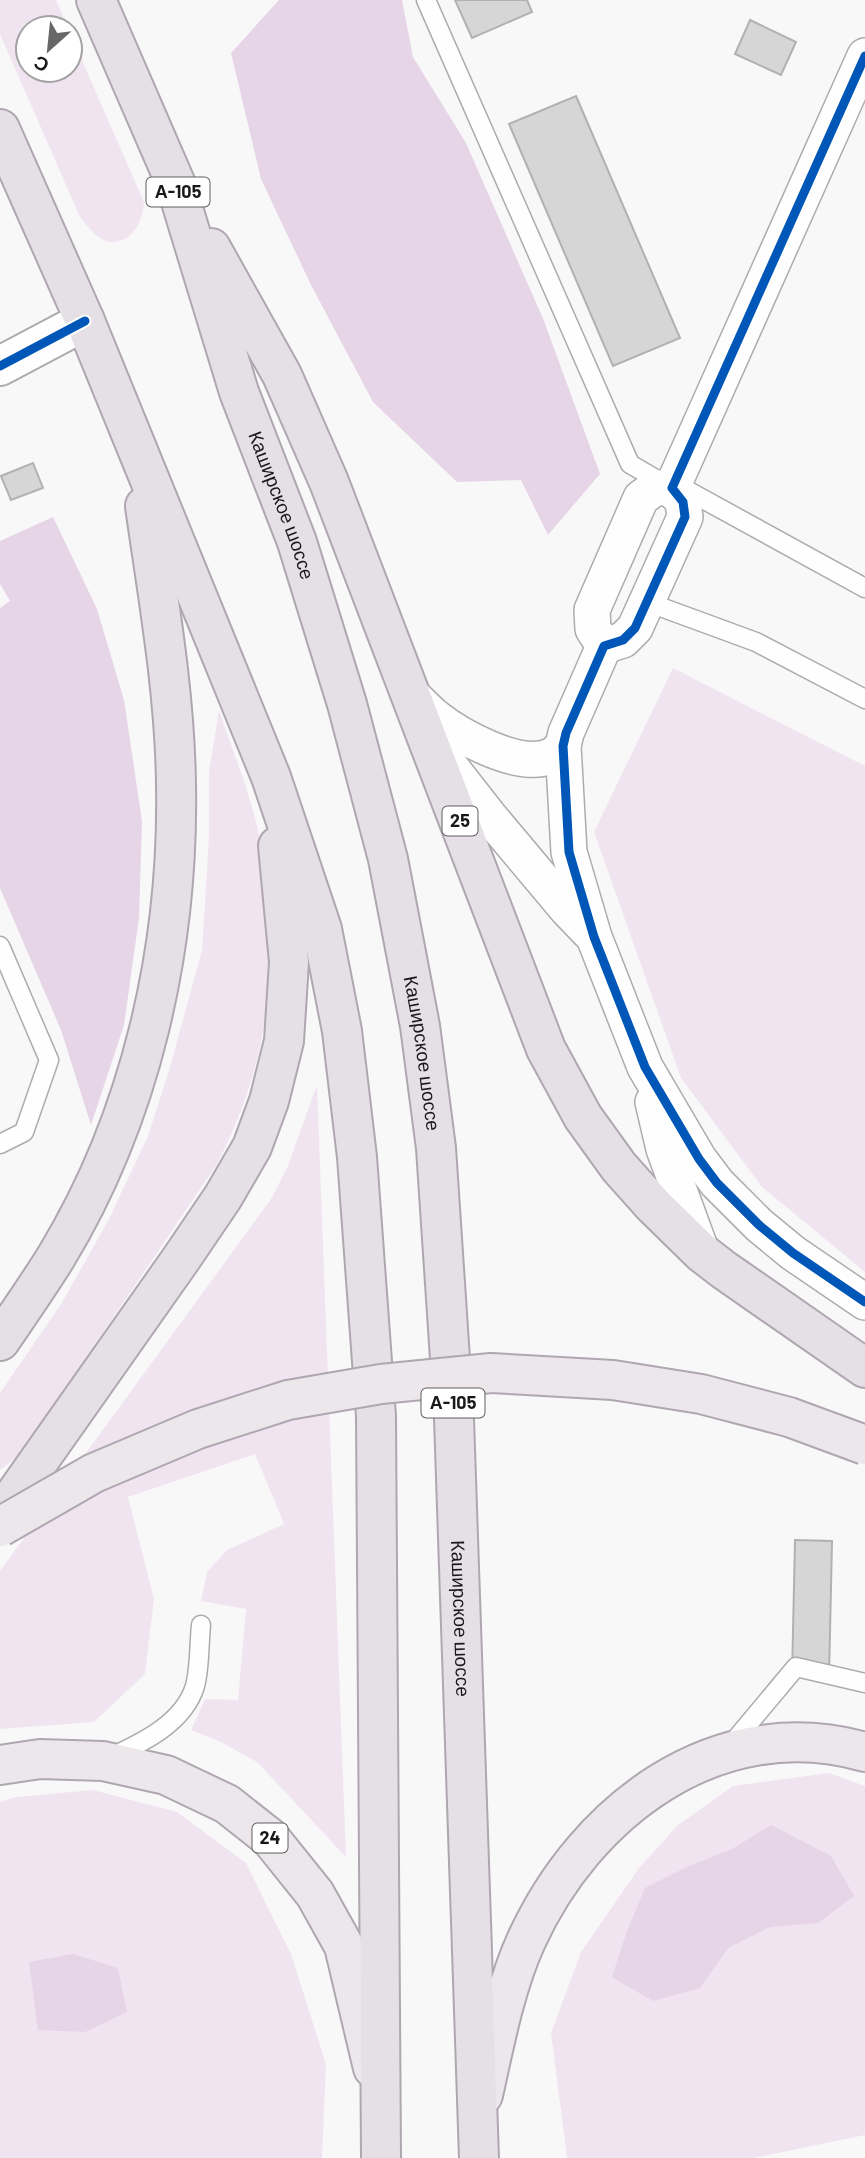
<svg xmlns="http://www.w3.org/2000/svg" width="865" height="2158" font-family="Barlow,sans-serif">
  <rect width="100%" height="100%" fill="#f9f8f9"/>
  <g fill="#f0e4f1">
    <path d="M 0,0 L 56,0 L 68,28 L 28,28 L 28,70 L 70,70 L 70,33 L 144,202 C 144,220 132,243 111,242 C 98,241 88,227 80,217 L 0,34 Z"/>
    <polygon points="673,668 865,766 865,1272 762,1187 681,1078 594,832"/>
    <path d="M 219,710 C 231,747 247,784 256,822 C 260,837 261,854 263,869 C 279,978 267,1066 217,1164 L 21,1454 L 0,1470 L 0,1393 L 61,1304 L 108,1221 L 148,1136 L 170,1067 L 202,950 L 209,837 L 209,772 Z"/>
    <polygon points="317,1085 346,1857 257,1762 221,1742 191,1730 205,1699 238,1700 246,1609 201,1601 207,1572 227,1550 284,1524 255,1454 128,1497 154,1599 145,1674 94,1722 0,1729 0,1571 271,1199 287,1168"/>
    <polygon points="829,1773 865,1786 865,2135 754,2158 567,2158 551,2033 581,1952 639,1868 678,1825 733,1786"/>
    <polygon points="93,1790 177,1812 246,1863 291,1954 326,2064 322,2158 0,2158 0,1802 16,1797"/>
  </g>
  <g fill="#e6d4e7">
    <polygon points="279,0 402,0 413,57 466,143 544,321 600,474 548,535 521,480 457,482 373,402 311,285 261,179 231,53"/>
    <polygon points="53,517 97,609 124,700 142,821 139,918 124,1025 91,1125 61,1030 0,888 0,608 10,601 0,584 0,541"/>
    <polygon points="771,1825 831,1856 854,1896 818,1923 770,1927 728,1948 700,1988 653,2001 612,1977 627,1931 645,1888 689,1866 732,1849"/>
    <polygon points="73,1954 118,1968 127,2012 85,2032 38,2030 29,1962"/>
  </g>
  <g fill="#d7d6d7" stroke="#b2b0b2" stroke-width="2">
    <polygon points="455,0 527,0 532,12 472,38"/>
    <polygon points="750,20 796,42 781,75 735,54"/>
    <polygon points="576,96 680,338 613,366 509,124"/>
    <polygon points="33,463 43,488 11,500 1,476"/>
    <polygon points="795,1540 832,1541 829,1678 792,1677"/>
  </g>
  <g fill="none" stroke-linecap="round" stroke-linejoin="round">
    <g stroke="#adacad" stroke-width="21">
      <g id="service">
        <polyline points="426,0 630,464 666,485"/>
        <polyline points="681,487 865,588"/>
        <polyline points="647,602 756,642 865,699"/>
        <polyline points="0,946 49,1060 24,1132 0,1144"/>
        <polyline points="730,1746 796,1667 865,1683"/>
        <path d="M 109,1758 C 142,1743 184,1723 195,1686 C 200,1667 199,1644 201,1625"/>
      </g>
    </g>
    <g stroke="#adacad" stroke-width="38">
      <g id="minor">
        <polyline points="672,488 683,502 685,517 635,628 623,640 604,646 566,733 563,746 569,852 594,937 645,1067 699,1159 717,1183 759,1225 793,1253 865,1302"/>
        <polyline points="672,488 865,56"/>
        <polyline points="604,646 593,629 592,610 641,498 655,488 672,488"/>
        <path d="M 411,694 C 419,702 427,710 435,717 C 459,736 519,770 551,756 C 555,754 560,749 563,746"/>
        <polyline points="439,752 489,816 567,909 589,932"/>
        <polyline points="653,1102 664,1149 702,1253"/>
      </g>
    </g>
    <g stroke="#adacad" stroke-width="42">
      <polyline id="tertiary" points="0,366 85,321"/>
    </g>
    <g stroke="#afa7b0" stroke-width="42">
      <g id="primary">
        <polyline points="0,1765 40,1759 103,1761 166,1775 227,1804 270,1838 315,1894 344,1946 373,2068"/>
        <path d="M 483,2095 C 494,2046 505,1987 526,1941 C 585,1811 717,1710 865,1752"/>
      </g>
    </g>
    <g stroke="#afa7b0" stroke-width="42">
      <g id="trunk">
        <path id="s1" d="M 96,0 L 175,182 L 239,392 L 297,542 L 347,704 L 388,859 L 420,1026 L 436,1148 L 454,1419 L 479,2158"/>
        <polyline points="0,129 85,321 271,777 322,929 342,1031 357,1157 376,1416 381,2158"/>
        <polyline points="211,248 282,375 329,482 546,1049 583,1117 619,1167 653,1205 702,1253 724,1270 865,1368"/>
        <path d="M 0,1341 C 19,1313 38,1286 56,1257 C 141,1117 179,948 176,785 C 175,692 158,598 145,506"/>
        <polyline points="0,1516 181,1259 223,1197 252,1147 269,1101 284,1041 289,962 278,846"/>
      </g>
    </g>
    <use href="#service" stroke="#fefefe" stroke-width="18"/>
    <use href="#minor" stroke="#fefefe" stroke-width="35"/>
    <use href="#tertiary" stroke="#fefefe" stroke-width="38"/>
    <use href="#primary" stroke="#ebe7eb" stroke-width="38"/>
    <use href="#trunk" stroke="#e5dfe6" stroke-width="38"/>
    <g stroke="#afa7b0" stroke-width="42" stroke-linecap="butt">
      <polyline id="primary-bridge" points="0,1527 94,1473 198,1429 288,1400 381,1384 491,1373 613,1380 701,1394 789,1417 865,1445"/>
    </g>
    <use href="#primary-bridge" stroke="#ebe7eb" stroke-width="38"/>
    <g stroke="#fff" stroke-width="13">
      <g id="cycleway">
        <polyline points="865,56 672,488 683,502 685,517 635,628 623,640 604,646 566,733 563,746 569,852 594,937 645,1067 699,1159 717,1183 759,1225 793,1253 865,1302"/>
        <polyline points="0,366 85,321"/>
      </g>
    </g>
    <use href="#cycleway" stroke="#0057b8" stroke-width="9"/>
  </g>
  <g text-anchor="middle" stroke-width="7" stroke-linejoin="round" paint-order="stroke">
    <g fill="#fff" stroke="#5f5e5f" stroke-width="2">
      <rect x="146.5" y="177.5" width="63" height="29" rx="5"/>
      <rect x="442.5" y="806.5" width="35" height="29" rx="5"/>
      <rect x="421.5" y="1388.5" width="63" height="29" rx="5"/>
      <rect x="252.5" y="1823.5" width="35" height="29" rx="5"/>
    </g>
    <g font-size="18" font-weight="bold" fill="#1a191a">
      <text x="178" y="198">А-105</text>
      <text x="460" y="827">25</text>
      <text x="453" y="1409">А-105</text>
      <text x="270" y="1844">24</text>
    </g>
    <g font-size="19" fill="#1a191a" stroke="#fff">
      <text dy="7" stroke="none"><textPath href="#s1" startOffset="539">Каширское шоссе</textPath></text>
      <text dy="7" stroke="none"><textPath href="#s1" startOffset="1106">Каширское шоссе</textPath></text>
      <text dy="7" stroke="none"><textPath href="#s1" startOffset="1673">Каширское шоссе</textPath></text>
    </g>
  </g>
  <g transform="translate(49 49) rotate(207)"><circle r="33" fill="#ffffff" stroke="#a3a3a3" stroke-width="2"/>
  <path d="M0-5L12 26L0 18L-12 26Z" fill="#686768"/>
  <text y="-10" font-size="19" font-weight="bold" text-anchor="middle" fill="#1a191a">С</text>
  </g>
</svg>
